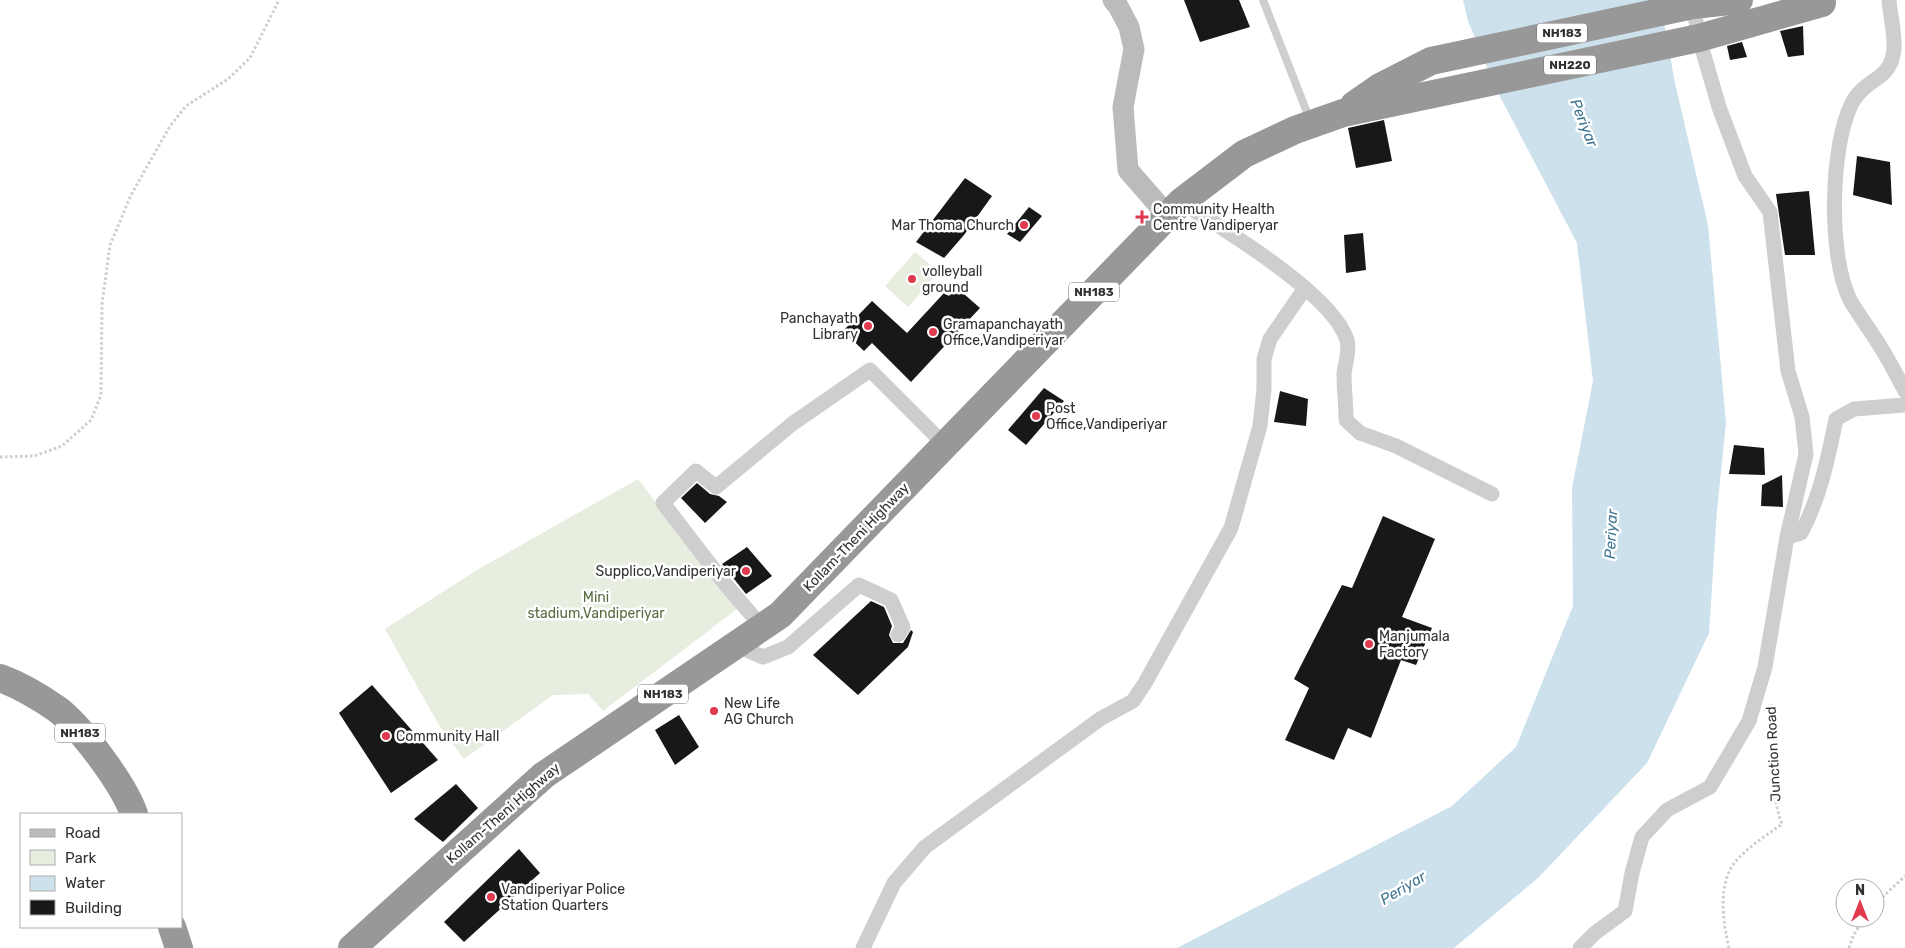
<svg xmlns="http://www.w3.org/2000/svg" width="1905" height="948" font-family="Rubik,sans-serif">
  <rect width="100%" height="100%" fill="#fff"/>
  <g fill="#e7eddf">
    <polygon points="915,252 939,272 908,307 885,286"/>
    <polygon points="638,479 737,609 603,711 588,694 553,695 464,759 440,727 385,629 477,570"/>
  </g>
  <polygon fill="#cce1ec" points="1463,0 1660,0 1675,83 1708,225 1726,423 1717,510 1709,633 1647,763 1538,878 1454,948 1177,948 1452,806 1516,747 1573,606 1572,488 1593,381 1577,243 1496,89 1468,21"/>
  <g fill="#181818">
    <polygon points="1184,0 1239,0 1250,27 1200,42"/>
    <polygon points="1803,26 1804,55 1788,57 1780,31"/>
    <polygon points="1742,42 1747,57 1730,60 1727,46"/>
    <polygon points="1384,120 1392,161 1356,168 1348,128"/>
    <polygon points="1857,156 1890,162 1892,205 1853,195"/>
    <polygon points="965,178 992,196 964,235 944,258 916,242"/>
    <polygon points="1809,191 1815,255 1785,255 1776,194"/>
    <polygon points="1029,207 1042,216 1020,242 1007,234"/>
    <polygon points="1363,233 1366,270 1346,273 1344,235"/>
    <polygon points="956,287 980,308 911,382 872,343 864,351 843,331 872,301 907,333 944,293 949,296"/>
    <polygon points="1044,388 1064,401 1026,445 1008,430"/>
    <polygon points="1280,391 1308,399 1306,426 1274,422"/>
    <polygon points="1734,445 1764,448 1765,475 1729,474"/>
    <polygon points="1782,475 1783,507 1761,506 1762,485"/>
    <polygon points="697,483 710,494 719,496 727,502 705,523 681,498"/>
    <polygon points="1383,516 1435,539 1402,617 1432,628 1416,665 1401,660 1371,738 1348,728 1334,760 1285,740 1309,688 1294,679 1342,585 1352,588"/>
    <polygon points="747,547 772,576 746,594 722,564"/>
    <polygon points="871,601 884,607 892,626 889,635 893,643 903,643 911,630 913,632 908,647 858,695 813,655"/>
    <polygon points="372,685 438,760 391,793 339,713"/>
    <polygon points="679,715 699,747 675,765 655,730"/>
    <polygon points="456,784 478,808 443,842 414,819"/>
    <polygon points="519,849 540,873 464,942 444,922"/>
  </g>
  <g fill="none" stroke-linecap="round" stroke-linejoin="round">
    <g stroke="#cecece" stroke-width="3" stroke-dasharray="2.5 2.5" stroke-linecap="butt">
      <polyline points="0,457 34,456 62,446 91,420 101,395 102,304 110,245 131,195 170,126 186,106 228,79 250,58 279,0"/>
      <polyline points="1875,904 1905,876"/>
      <path d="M 1729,948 C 1723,922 1717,883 1736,861 C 1749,846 1767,835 1782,824 C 1766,782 1778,745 1771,704"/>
      <polyline points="1849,948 1853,936 1864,918"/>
    </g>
    <polyline stroke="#cecece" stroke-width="8" points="1263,0 1310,120"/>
    <g stroke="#cecece" stroke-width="15">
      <path d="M 1889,0 C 1891,27 1904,59 1879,77 C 1869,84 1858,91 1852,103 C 1830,146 1828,256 1850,300 C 1860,317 1873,334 1883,351 C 1891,364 1898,378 1905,391"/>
      <path d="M 1181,202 C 1223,229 1333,294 1347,340 C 1350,350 1345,364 1344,374 C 1344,389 1346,405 1346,420 L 1360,433 L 1396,446 L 1492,494"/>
      <path d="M 1787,537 L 1801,533 C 1820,498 1828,458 1836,419 L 1854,409 L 1905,405"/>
      <polyline points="762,627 726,585 663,503 696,471 716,487 792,424 870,370 945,445"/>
      <polyline points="735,645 763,657 788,647 859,585 891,600 903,627 898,635"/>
      <polyline points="863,948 894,883 925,847 1100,719 1133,701 1145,683 1231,528 1260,426 1264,389 1264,359 1270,339 1305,288"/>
      <polyline points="1580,948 1595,933 1625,911 1632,873 1642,837 1667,810 1710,787 1749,721 1765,667 1787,537 1806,454 1802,417 1788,371 1770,212 1745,176 1719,107 1699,38 1693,5 1688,0"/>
    </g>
    <polyline stroke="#bbb" stroke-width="21" points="1113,0 1118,6 1129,27 1134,49 1123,107 1128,170 1168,216"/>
    <g stroke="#989898" stroke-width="28">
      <polyline points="1354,105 1380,87 1431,61 1693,5 1739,0"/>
      <path d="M 0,678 C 19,685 41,698 57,709 C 82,728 124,785 134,814"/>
      <polyline points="172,927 179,948"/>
      <polyline points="352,948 544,775 780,615 1181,202 1244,154 1295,130 1343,113 1699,38 1822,3"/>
    </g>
  </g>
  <g fill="#e1394e" stroke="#fff" stroke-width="2">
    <path d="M1139.5 209.5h5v5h5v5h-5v5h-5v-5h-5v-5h5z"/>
    <circle cx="1024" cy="225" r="5"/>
    <circle cx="912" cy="279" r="5"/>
    <circle cx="868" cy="326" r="5"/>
    <circle cx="933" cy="332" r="5"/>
    <circle cx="1036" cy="416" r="5"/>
    <circle cx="746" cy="571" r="5"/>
    <circle cx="1369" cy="644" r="5"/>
    <circle cx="714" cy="711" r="5"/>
    <circle cx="386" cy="736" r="5"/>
    <circle cx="491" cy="897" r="5"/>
  </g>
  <g text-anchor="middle" stroke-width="5" stroke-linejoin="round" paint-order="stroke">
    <g fill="#fff" stroke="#6f6f6f" stroke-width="1">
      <rect x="1537" y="23.5" width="50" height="19" rx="4"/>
      <rect x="1544" y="55.5" width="52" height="19" rx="4"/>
      <rect x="1069" y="282.5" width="50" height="19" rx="4"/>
      <rect x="638" y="684.5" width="50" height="19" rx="4"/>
      <rect x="55" y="723.5" width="50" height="19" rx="4"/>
    </g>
    <g font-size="12" font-weight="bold" fill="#313131">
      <text x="1562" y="37">NH183</text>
      <text x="1570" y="69">NH220</text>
      <text x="1094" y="296">NH183</text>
      <text x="663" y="698">NH183</text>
      <text x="80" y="737">NH183</text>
    </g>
    <g font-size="14" fill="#313131" stroke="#fff" text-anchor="start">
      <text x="1153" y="214">Community Health<tspan x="1153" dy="16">Centre Vandiperyar</tspan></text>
      <text x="1014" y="230" text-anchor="end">Mar Thoma Church</text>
      <text x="922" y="276">volleyball<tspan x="922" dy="16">ground</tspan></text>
      <text x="858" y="323" text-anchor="end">Panchayath<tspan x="858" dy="16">Library</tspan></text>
      <text x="943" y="329">Gramapanchayath<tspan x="943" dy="16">Office,Vandiperiyar</tspan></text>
      <text x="1046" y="413">Post<tspan x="1046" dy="16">Office,Vandiperiyar</tspan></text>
      <text x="736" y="576" text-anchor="end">Supplico,Vandiperiyar</text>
      <text x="1379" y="641">Manjumala<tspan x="1379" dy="16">Factory</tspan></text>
      <text x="724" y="708">New Life<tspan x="724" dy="16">AG Church</tspan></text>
      <text x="396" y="741">Community Hall</text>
      <text x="501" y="894">Vandiperiyar Police<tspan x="501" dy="16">Station Quarters</tspan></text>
    </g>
    <g font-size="14" fill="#313131" stroke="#fff">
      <text transform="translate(856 537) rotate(-46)" y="5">Kollam-Theni Highway</text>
      <text transform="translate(1773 754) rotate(-93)" y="5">Junction Road</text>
      <text transform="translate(503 813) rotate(-41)" y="5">Kollam-Theni Highway</text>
    </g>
    <g font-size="14" fill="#566c3f" stroke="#fff">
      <text x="596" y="602">Mini<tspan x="596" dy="16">stadium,Vandiperiyar</tspan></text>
    </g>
    <g font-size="15" font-style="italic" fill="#407692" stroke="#fff">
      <text transform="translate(1584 123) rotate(68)" y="5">Periyar</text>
      <text transform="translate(1611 534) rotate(-87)" y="5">Periyar</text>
      <text transform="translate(1403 888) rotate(-31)" y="5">Periyar</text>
    </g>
  </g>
  <rect x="20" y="813" width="162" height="115" fill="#ffffff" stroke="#adadad"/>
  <rect x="30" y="829" width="25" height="8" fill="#bbbbbb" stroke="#adadad"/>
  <text x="65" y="838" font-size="15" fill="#313131">Road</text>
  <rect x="30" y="850" width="25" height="15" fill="#e7eddf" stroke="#adadad"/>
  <text x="65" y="863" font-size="15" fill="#313131">Park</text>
  <rect x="30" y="876" width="25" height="15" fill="#cce1ec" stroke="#adadad"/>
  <text x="65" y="888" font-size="15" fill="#313131">Water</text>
  <rect x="30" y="900" width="25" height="15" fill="#181818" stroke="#adadad"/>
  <text x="65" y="913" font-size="15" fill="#313131">Building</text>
  <g transform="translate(1860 903)"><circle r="24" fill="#ffffff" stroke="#adadad"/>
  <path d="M0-4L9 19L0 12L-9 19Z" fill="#e1394e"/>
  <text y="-8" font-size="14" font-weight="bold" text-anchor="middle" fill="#313131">N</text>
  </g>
</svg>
